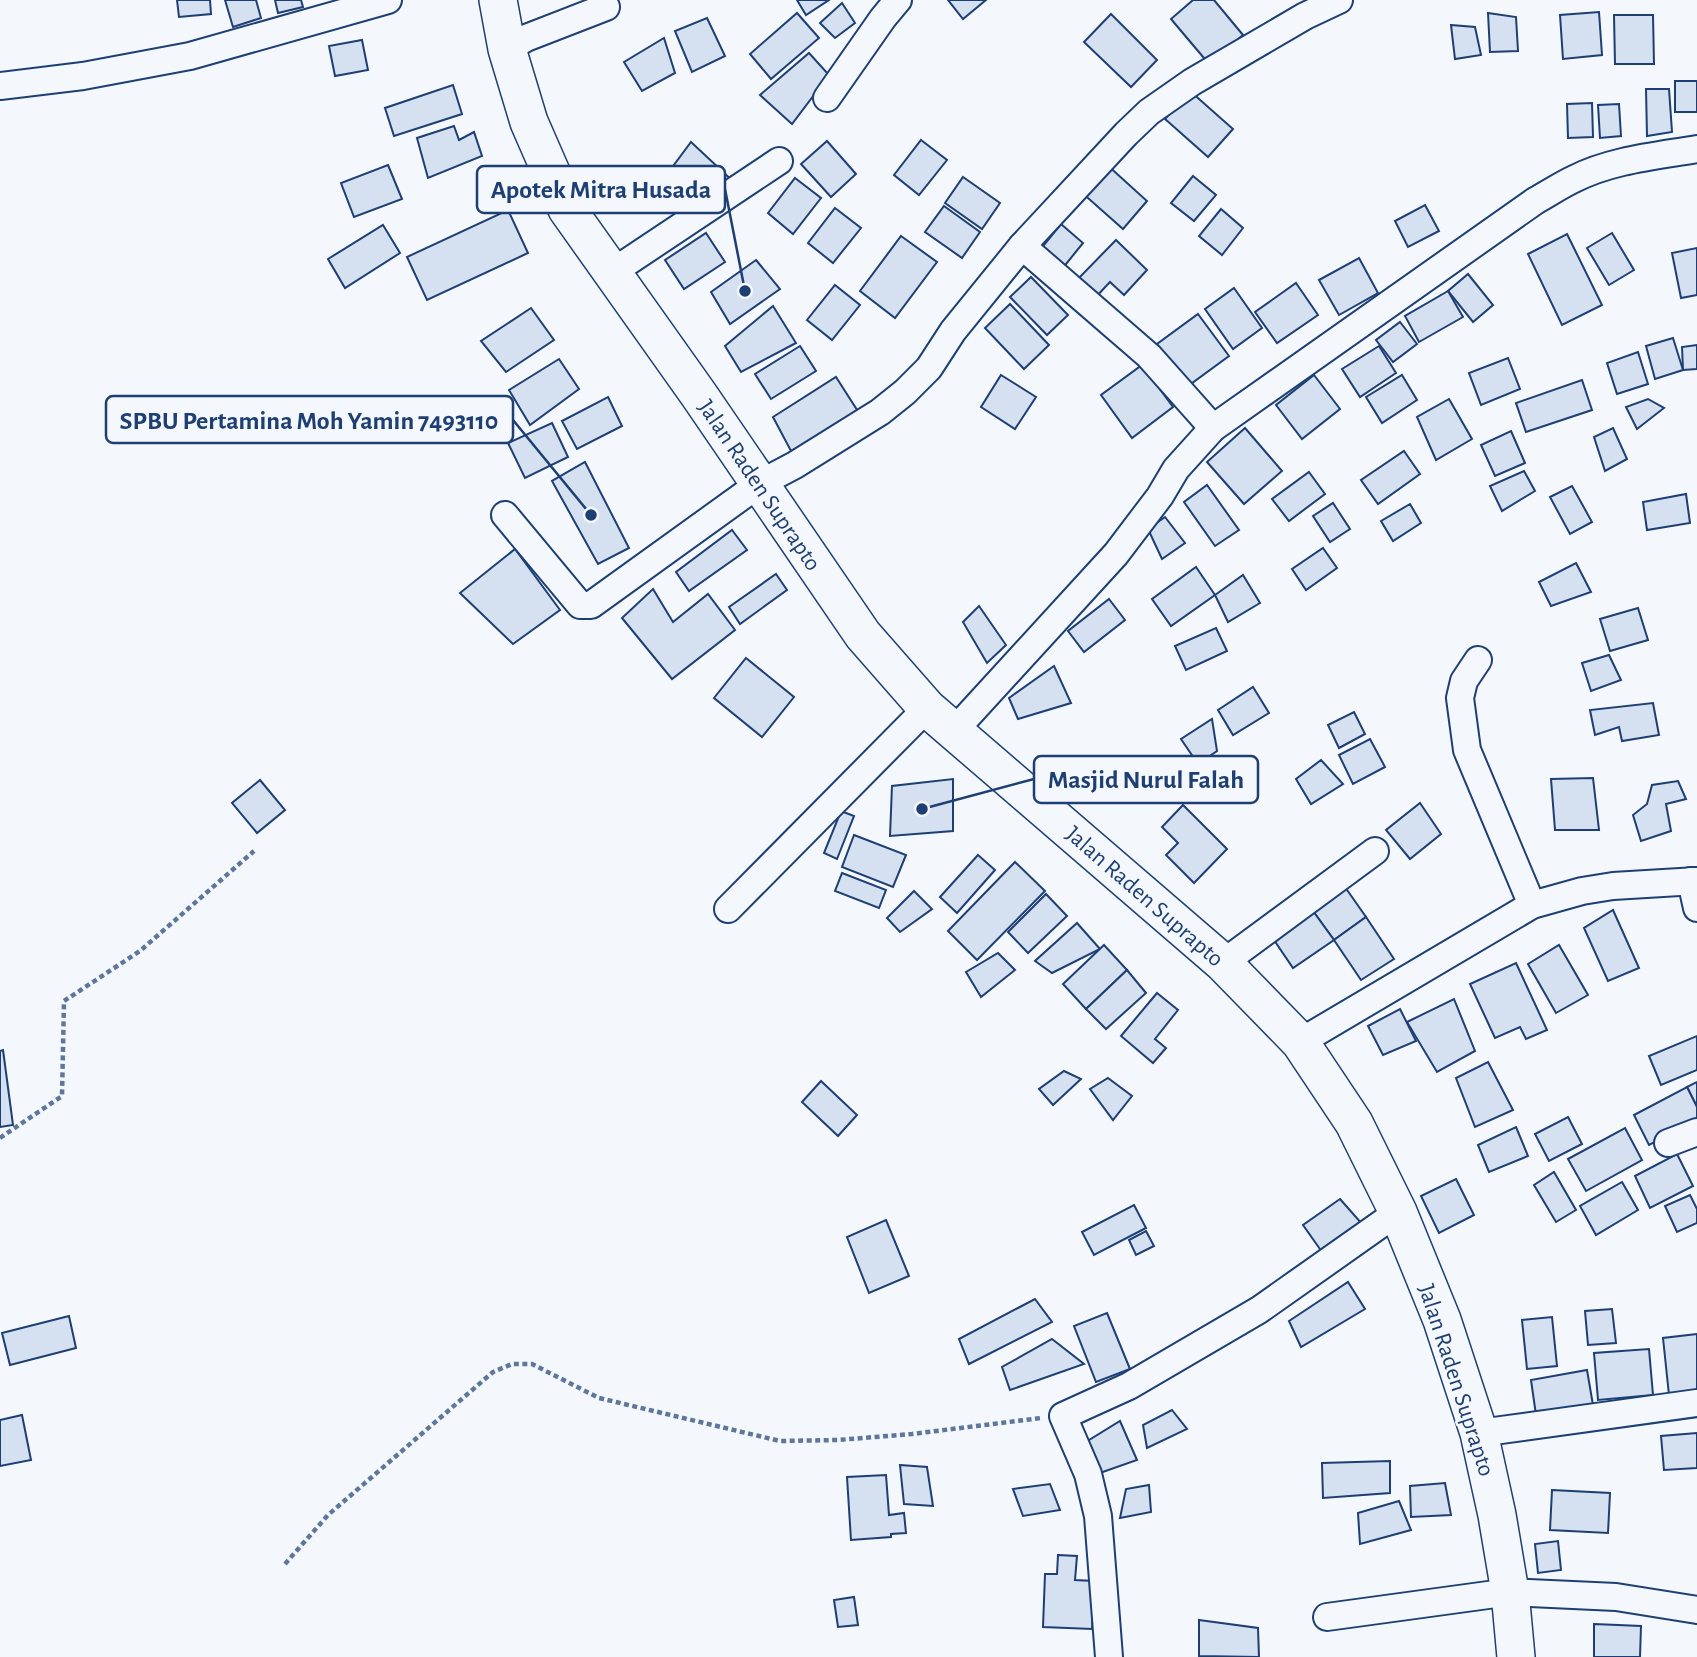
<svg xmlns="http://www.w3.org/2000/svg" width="1697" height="1657" font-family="'Alegreya Sans',sans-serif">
  <rect width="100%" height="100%" fill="#f4f7fb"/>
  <g fill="#d5e0f0" stroke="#1d3f73" stroke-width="2">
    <polygon points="177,0 210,0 211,14 179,17"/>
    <polygon points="225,0 256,0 261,18 233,27"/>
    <polygon points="275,0 301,0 303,7 278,13"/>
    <polygon points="797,0 829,0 806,15"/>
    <polygon points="948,0 986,0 963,19"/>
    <polygon points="1193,0 1214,0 1243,35 1209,64 1171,19"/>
    <polygon points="842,3 855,23 835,38 820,23"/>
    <polygon points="1599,12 1602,55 1563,59 1560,15"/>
    <polygon points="797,13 819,38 771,79 750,54"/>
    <polygon points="1488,13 1516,17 1518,51 1490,52"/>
    <polygon points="1111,14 1157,60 1131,87 1084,42"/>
    <polygon points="1614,15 1653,15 1654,64 1615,64"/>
    <polygon points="707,18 725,56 692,72 675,31"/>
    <polygon points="1451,25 1475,27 1481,55 1455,59"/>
    <polygon points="664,38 675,73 642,91 624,62"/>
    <polygon points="362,40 368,70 335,76 329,46"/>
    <polygon points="809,53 829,75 792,124 760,95"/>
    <rect x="1675" y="81" width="22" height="31"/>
    <polygon points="453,85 462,114 394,136 385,108"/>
    <polygon points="1646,89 1669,89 1672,132 1647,136"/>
    <polygon points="1190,91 1233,129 1208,157 1165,119"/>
    <polygon points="1592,103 1593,137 1568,138 1567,104"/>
    <polygon points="1619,104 1621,136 1600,138 1598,105"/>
    <polygon points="454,126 459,140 474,132 482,156 428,178 417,138"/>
    <polygon points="921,140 947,160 919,195 894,175"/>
    <polygon points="827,141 856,174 831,197 801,164"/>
    <polygon points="691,142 736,184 698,207 668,173"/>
    <polygon points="1105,163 1147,201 1123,229 1080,191"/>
    <polygon points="388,165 402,199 354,217 341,183"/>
    <polygon points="1193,176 1216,195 1194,221 1171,203"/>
    <polygon points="963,177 1000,203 982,229 945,203"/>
    <polygon points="795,178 821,198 793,234 768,213"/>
    <polygon points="1425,205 1439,231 1408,247 1395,221"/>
    <polygon points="944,206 980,232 962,258 925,232"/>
    <polygon points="835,208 861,228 833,263 808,243"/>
    <polygon points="1221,209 1243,228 1222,255 1199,236"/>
    <polygon points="508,210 528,253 427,300 407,257"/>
    <polygon points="1061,224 1083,243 1062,269 1039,251"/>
    <polygon points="383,225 400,253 345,288 328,259"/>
    <polygon points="706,233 725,262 684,289 665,260"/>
    <polygon points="1612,233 1634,270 1609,285 1587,248"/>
    <polygon points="1567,234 1602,305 1562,325 1528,254"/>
    <polygon points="901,236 937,262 895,318 860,291"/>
    <polygon points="1116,240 1147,270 1124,295 1110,282 1093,300 1075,282"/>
    <polygon points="1697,248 1697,295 1681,298 1672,253"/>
    <polygon points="1359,258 1378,293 1339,315 1319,280"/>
    <polygon points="756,260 780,289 730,324 711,292"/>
    <polygon points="1468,274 1493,305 1473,322 1448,291"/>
    <polygon points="1031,277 1068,315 1047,335 1010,297"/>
    <polygon points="1296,283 1318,315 1277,343 1255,312"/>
    <polygon points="835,285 860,305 832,340 807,320"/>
    <polygon points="1234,288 1262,328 1233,349 1205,309"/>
    <polygon points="1448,291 1463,317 1419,342 1405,316"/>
    <polygon points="1010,304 1049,345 1024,369 985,328"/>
    <polygon points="773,306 796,343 741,372 725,346"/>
    <polygon points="531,308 554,340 506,372 481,341"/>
    <polygon points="1198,314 1229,356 1188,386 1157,344"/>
    <polygon points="1400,322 1417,344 1393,362 1376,340"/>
    <polygon points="1673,338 1683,370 1655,379 1646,346"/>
    <polygon points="1697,345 1697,369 1683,370 1682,347"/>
    <polygon points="800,346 816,371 771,399 755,374"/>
    <polygon points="1379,346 1396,373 1360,397 1342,369"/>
    <polygon points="1638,352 1648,384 1617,394 1607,363"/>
    <polygon points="1508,358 1520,389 1481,405 1469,373"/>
    <polygon points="559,359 579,389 530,425 509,390"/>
    <polygon points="1142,365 1173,407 1132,438 1101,395"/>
    <polygon points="1001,375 1036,397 1015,429 981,407"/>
    <polygon points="1314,375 1340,409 1302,439 1276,405"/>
    <polygon points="1402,375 1417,400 1382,423 1366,397"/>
    <polygon points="836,377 859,413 791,451 773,417"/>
    <polygon points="1582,380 1592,410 1526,432 1516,403"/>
    <polygon points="608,397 622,426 577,449 562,421"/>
    <polygon points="1449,399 1472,439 1436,460 1417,417"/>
    <polygon points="1648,399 1664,408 1637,429 1626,407"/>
    <polygon points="552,423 568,457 525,478 508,443"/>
    <polygon points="1245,428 1282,471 1244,504 1207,462"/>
    <polygon points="1613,428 1627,459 1605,471 1594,437"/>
    <polygon points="1511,431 1525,463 1495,476 1481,445"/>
    <polygon points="1404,451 1420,474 1378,504 1361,480"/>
    <polygon points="585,462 629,548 598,564 552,481"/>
    <polygon points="1524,471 1535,491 1502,511 1490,486"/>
    <polygon points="1309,472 1325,494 1289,521 1272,499"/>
    <polygon points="1207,485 1239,530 1215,546 1184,502"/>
    <polygon points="1572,486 1592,522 1570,534 1550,497"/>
    <polygon points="1686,494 1690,523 1647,530 1643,502"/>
    <polygon points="1333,503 1350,529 1330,542 1313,516"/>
    <polygon points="1410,504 1421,523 1393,541 1381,521"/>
    <polygon points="1165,517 1185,543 1162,559 1148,529"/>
    <polygon points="732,530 747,550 689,591 676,572"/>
    <polygon points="1323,548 1337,568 1306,590 1292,569"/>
    <polygon points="515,549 560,610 513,644 460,593"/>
    <polygon points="1576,563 1591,592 1551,606 1539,582"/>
    <polygon points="1196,567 1215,595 1171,626 1152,599"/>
    <polygon points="776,574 787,590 740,624 729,607"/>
    <polygon points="1243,575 1260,603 1228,622 1215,595"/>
    <polygon points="653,589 673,622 708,594 735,630 672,679 622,618"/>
    <polygon points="1109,599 1125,620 1084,652 1068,631"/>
    <polygon points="979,606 1006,645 987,663 963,622"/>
    <polygon points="1638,608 1648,640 1610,651 1600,619"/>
    <polygon points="1216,628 1227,651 1186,670 1175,646"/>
    <polygon points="1609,655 1621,680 1591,691 1582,663"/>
    <polygon points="746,658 794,697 762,737 714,698"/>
    <polygon points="1054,666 1071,703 1018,719 1009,698"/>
    <polygon points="1253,687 1269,713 1233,735 1218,710"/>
    <polygon points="1653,703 1659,735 1622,741 1619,727 1595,735 1590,710"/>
    <polygon points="1354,712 1365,734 1339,748 1328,725"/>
    <polygon points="1212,719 1217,751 1198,764 1181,739"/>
    <polygon points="1370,739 1385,767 1353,784 1339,755"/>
    <polygon points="1321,760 1343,784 1311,804 1296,779"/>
    <polygon points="1593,778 1599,830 1555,830 1551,779"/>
    <polygon points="953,779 953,831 890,836 892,786"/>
    <polygon points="260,780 285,810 257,833 232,803"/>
    <polygon points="1678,781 1686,799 1666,804 1671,831 1641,841 1633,815 1647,804 1652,785"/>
    <polygon points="1420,803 1441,834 1410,859 1386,830"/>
    <polygon points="1183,805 1227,849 1194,883 1166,855 1178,843 1162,827"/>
    <polygon points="841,811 854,816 837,859 824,853"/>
    <polygon points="854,835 906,855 893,887 842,867"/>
    <polygon points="978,855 995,870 957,913 940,897"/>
    <polygon points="1015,862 1045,891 977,960 948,931"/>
    <polygon points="842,873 886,890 879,908 835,891"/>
    <polygon points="1345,887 1366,917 1334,940 1313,911"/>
    <polygon points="914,891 932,909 900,932 887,918"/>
    <polygon points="1046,894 1067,916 1028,953 1008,932"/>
    <polygon points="1613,910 1639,968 1608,981 1584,928"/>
    <polygon points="1313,911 1334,940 1293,968 1274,940"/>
    <polygon points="1366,917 1394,959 1361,980 1334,940"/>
    <polygon points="1077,923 1100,949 1052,973 1035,961"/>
    <polygon points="1104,945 1127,970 1086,1009 1063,984"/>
    <polygon points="1559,945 1588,995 1556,1013 1528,964"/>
    <polygon points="998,953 1015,970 981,997 966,972"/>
    <polygon points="1516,963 1547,1030 1526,1039 1520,1027 1495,1038 1470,984"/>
    <polygon points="1127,970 1146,993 1106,1029 1086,1009"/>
    <polygon points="1157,993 1178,1010 1155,1039 1166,1048 1153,1063 1121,1036"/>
    <polygon points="1454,999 1475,1051 1437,1072 1407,1022"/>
    <polygon points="1400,1009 1416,1041 1383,1055 1368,1026"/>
    <polygon points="1697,1036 1697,1070 1661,1085 1649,1056"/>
    <polygon points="3,1050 13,1125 0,1127 0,1051"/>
    <polygon points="1488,1062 1513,1110 1475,1127 1456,1078"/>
    <polygon points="1064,1071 1081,1079 1053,1105 1039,1089"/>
    <polygon points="1108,1078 1132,1096 1113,1120 1090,1089"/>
    <polygon points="821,1081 857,1115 838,1136 802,1102"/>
    <polygon points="1697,1082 1697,1107 1687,1087"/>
    <polygon points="1687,1087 1697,1107 1697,1121 1649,1145 1634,1115"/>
    <polygon points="1568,1117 1582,1144 1549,1161 1535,1134"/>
    <polygon points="1516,1127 1528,1156 1489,1172 1478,1145"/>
    <polygon points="1625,1128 1642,1160 1586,1191 1568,1159"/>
    <polygon points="1677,1154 1693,1186 1650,1208 1635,1176"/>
    <polygon points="1554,1172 1576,1210 1556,1222 1534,1185"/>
    <polygon points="1456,1179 1474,1215 1439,1233 1421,1196"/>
    <polygon points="1622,1182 1638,1210 1596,1235 1580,1206"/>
    <polygon points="1690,1195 1697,1209 1697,1223 1677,1232 1665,1206"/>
    <polygon points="1340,1199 1363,1225 1322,1252 1303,1225"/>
    <polygon points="1134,1205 1146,1228 1094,1255 1082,1232"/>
    <polygon points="886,1220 909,1276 869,1293 847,1237"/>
    <polygon points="1146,1231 1154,1246 1136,1255 1129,1240"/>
    <polygon points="1348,1282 1365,1309 1301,1347 1289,1321"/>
    <polygon points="1035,1299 1052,1322 969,1364 959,1339"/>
    <polygon points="1612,1309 1616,1343 1588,1345 1585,1311"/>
    <polygon points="1107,1313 1130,1369 1096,1382 1074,1326"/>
    <polygon points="69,1316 76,1348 10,1365 2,1333"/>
    <polygon points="1552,1317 1557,1366 1527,1369 1522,1320"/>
    <polygon points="1697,1334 1697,1392 1669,1395 1663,1338"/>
    <polygon points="1052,1339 1084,1364 1010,1390 1002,1367"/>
    <polygon points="1649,1349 1653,1395 1598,1400 1594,1353"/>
    <polygon points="1587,1370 1593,1405 1536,1415 1531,1380"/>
    <polygon points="1172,1410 1187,1429 1147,1448 1143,1425"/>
    <polygon points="22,1415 31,1460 0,1466 0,1420"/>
    <polygon points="1120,1421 1137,1460 1097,1474 1075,1441 1089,1440"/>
    <polygon points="1697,1433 1697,1468 1664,1470 1661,1436"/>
    <polygon points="1390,1461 1390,1493 1323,1498 1322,1463"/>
    <polygon points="900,1465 927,1467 933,1506 904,1504"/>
    <polygon points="886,1475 889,1515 904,1513 906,1533 891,1534 891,1537 851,1540 847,1477"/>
    <polygon points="1445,1483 1451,1515 1411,1517 1410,1486"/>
    <polygon points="1050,1484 1060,1510 1023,1516 1013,1489"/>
    <polygon points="1149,1485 1151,1512 1120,1518 1126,1489"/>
    <polygon points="1552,1490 1610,1493 1608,1533 1550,1530"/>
    <polygon points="1399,1501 1411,1530 1360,1544 1358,1513"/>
    <polygon points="1558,1541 1561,1570 1538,1573 1535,1544"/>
    <polygon points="1058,1555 1077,1556 1075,1580 1094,1581 1092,1629 1043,1627 1045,1574 1057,1574"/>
    <polygon points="854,1597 858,1625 838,1627 834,1600"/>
    <polygon points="1199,1620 1258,1628 1259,1657 1199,1656"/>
    <polygon points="1594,1624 1641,1626 1640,1657 1594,1657"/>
  </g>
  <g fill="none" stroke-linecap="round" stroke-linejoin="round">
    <g stroke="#1d3f73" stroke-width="30">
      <g id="minor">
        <polyline points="507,49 526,38 606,7"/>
        <polyline points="0,86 83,76 190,56 388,0"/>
        <polyline points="827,98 883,18 898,0"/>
        <polyline points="611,273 779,161"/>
        <polyline points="1213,428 1149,356 1022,246 1126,134 1149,112 1192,82 1305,16 1339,0"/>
        <polyline points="505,515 580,605 591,605 759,484 795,465 880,412 905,392 929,368 953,331 1022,246"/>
        <polyline points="1478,660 1464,681 1460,698 1467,750 1532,905"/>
        <path d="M 954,731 L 1116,554 L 1160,496 L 1176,469 L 1213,428 L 1535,201 C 1548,194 1561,185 1574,179 C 1611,160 1656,156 1697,149"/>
        <polyline points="1691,881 1697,908"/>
        <polyline points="728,909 927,708"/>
        <polyline points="1223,963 1375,851"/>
        <polyline points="1300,1042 1532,905 1582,891 1613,886 1697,881"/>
        <polyline points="1668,1143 1697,1132"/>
        <polyline points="1479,1433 1697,1403"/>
        <polyline points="1327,1617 1510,1592 1616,1597 1697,1610"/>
        <polyline points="1109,1657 1098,1516 1088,1474 1063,1416 1129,1386 1259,1310 1398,1212"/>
      </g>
    </g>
    <g stroke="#1d3f73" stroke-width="40">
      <polyline id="highway" points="498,0 507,49 529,122 567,209 699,395 863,635 927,708 1223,963 1300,1042 1354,1123 1398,1212 1442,1320 1479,1433 1497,1515 1510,1592 1516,1657"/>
    </g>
    <g stroke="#5e769c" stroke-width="4.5" stroke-dasharray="5 3.5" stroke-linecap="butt">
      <polyline points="0,1138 62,1096 64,1001 140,951 254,851"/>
      <polyline points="285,1564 328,1515 493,1372 512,1364 532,1364 599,1398 780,1441 838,1440 912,1434 1041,1418"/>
    </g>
    <use href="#minor" stroke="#f4f7fb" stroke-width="26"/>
    <use href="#highway" stroke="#f4f7fb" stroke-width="37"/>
  </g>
  <g text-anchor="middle" stroke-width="5" stroke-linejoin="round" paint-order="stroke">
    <g font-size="24" fill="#1d3f73" stroke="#f4f7fb">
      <text transform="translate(760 485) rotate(56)" y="8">Jalan Raden Suprapto</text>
      <text transform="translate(1145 896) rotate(41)" y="8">Jalan Raden Suprapto</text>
      <text transform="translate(1457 1380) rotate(72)" y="8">Jalan Raden Suprapto</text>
    </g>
  </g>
  <path fill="none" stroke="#1d3f73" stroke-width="2.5" d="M745 291L725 189M591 515L513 420M922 809L1034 779"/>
  <g fill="#1d3f73" stroke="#f4f7fb" stroke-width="2.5">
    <circle cx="745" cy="291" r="7"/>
    <circle cx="591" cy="515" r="7"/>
    <circle cx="922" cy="809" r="7"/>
  </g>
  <g fill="#f4f7fb" stroke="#1d3f73" stroke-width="2.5">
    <rect x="477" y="166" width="248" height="47" rx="7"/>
    <rect x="106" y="396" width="407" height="47" rx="7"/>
    <rect x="1034" y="756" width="224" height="47" rx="7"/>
  </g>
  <g font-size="26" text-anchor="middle" font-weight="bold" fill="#1d3f73">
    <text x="601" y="198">Apotek Mitra Husada</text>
    <text x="309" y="429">SPBU Pertamina Moh Yamin 7493110</text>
    <text x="1146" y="788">Masjid Nurul Falah</text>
  </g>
</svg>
